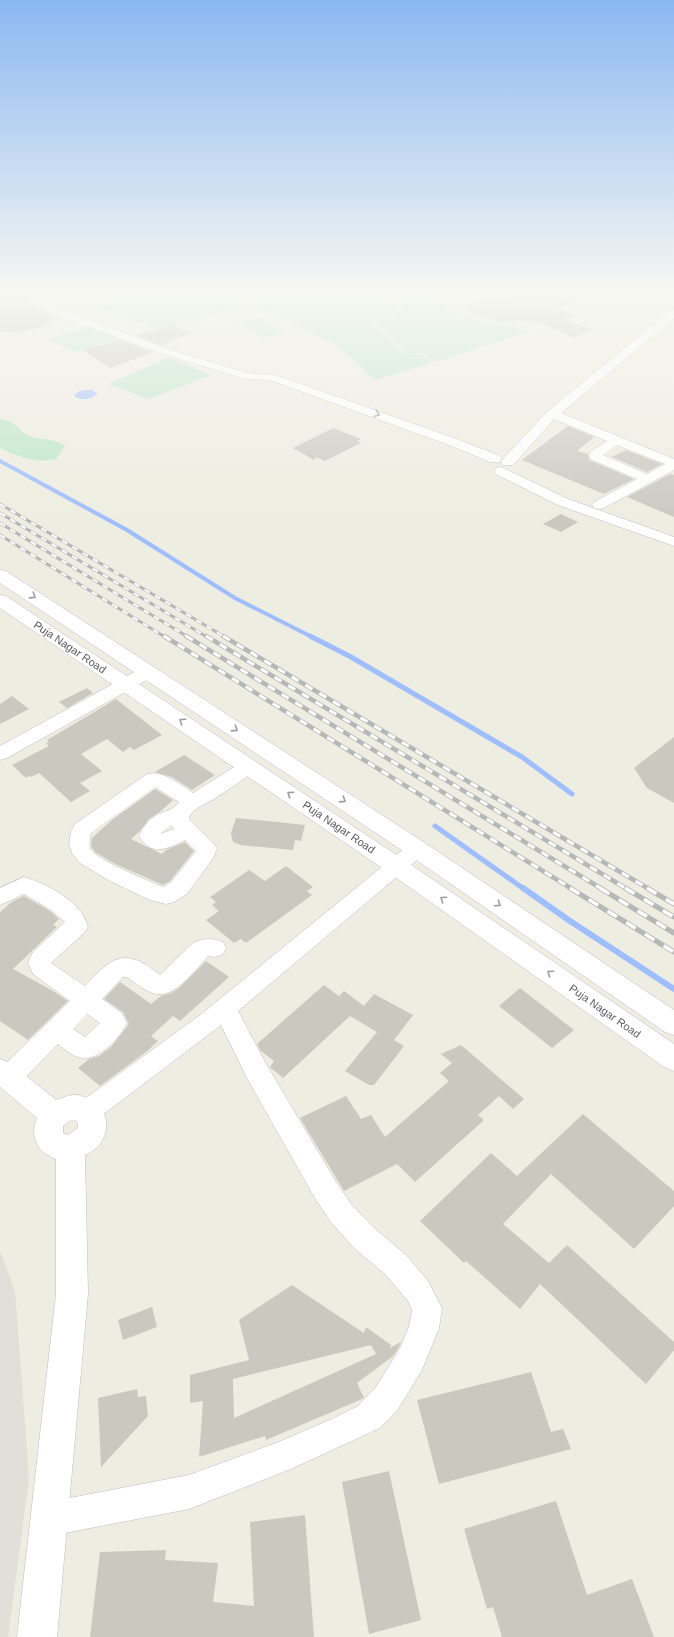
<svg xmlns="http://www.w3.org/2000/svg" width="674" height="1637" font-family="Arial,sans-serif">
  <rect width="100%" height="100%" fill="#edede1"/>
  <polygon fill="#e0e0d9" points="0,1251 15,1291 29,1479 8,1637 0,1637"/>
  <g fill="#bce6c6">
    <polygon points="133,293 372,293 397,307 391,314 371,323 405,355 423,354 431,363 376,380 364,372 366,371 330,339 324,340 287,320 251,303 220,311 166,331 151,327 86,302"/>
    <path d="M 378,293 L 427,293 C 436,296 441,305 449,310 C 474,324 505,326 533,330 L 435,362 L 424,353 L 407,354 L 388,333 L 375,323 L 395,316 L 404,306 Z"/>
    <polygon points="261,318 284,332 261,338 238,324"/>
    <polygon points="92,326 119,338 75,352 48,339"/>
    <polygon points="168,358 211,375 149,399 108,384"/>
    <path d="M 0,419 C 18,421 18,432 32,437 C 42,440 57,439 65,446 L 56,459 C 34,463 20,457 0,448 Z"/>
  </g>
  <path fill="#9fbeff" d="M 85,390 L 92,390 L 97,394 C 91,400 81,401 74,396 L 77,392 Z"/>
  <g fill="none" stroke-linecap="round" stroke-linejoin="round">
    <polyline stroke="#9fbeff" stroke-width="4" points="0,461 127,530 235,598 312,637"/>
    <g stroke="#9fbeff" stroke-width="5">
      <polyline points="310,636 351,657 522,757 572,794"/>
      <polyline points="435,826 524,889"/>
    </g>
    <polyline stroke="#9fbeff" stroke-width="6" points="523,888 570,921 674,989"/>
  </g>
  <g fill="#cac9c0" fill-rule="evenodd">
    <polygon points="10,293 28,304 58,317 42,327 19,333 0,331 0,296"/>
    <polygon points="524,293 549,293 574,302 553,308 576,315 565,320 593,329 574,338 541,323 521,320 500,324 489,318 484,319 460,306"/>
    <polygon points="172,325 191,333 161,345 136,335"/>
    <polygon points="120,340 153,352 111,368 82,350"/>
    <polygon points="568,426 594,437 577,451 588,454 589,460 634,479 604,494 522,460"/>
    <polygon points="333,428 361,439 357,441 361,443 325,461 316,457 314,460 293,448"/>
    <polygon points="626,450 662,464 647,472 612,457"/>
    <polygon points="670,474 674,475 674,517 627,497"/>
    <polygon points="561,514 578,522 561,532 543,524"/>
    <polygon points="87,688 93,693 67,708 59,702"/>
    <polygon points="12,696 29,709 0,724 0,704"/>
    <polygon points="116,699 162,735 134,750 130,747 123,752 107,739 81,754 102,771 80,783 90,791 71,802 39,773 31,777 29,776 26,778 12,765 49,746 46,743 49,742 47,740"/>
    <polygon points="674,737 674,803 647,788 634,768"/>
    <polygon points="184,755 215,775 192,790 172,777 155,772"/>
    <polygon points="155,789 173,800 161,811 149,819 140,831 131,839 162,854 166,850 185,842 194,851 170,881 163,885 113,863 95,852 91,846 92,838 113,819"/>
    <polygon points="236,818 277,822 305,825 301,841 295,840 293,850 241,845 233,842 231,833"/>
    <polygon points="286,866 313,887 307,891 312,895 246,943 241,939 234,943 206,920 219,911 212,905 216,902 210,897 249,870 265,881"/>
    <polygon points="24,896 50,911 59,919 53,925 57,927 13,969 53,991 68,1001 28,1040 0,1021 0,912 13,901"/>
    <polygon points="206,961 229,977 180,1021 173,1016 151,1036 158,1041 146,1052 100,1086 78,1068 89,1059 99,1056 111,1047 129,1024 123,1012 104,999 120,982 151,1004 161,996 171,993 179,988"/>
    <polygon points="324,985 339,996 344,991 364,1006 374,994 413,1015 394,1040 404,1046 374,1085 369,1085 345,1071 377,1032 350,1016 283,1078 270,1067 274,1061 261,1051 257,1044"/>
    <polygon points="520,988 574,1030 552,1048 499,1006"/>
    <polygon points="461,1045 524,1099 513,1109 499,1096 478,1115 484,1120 415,1182 397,1164 344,1191 300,1118 346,1096 361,1119 371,1115 385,1137 449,1081 440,1073 452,1063 441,1054"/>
    <polygon points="583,1114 674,1191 674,1206 634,1249 551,1174 503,1224 549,1263 567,1245 674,1342 674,1350 646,1384 540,1284 520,1309 466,1261 464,1263 420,1221 491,1153 517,1176"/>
    <path d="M 292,1285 L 364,1333 L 366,1327 L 391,1345 L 390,1348 L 401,1342 L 399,1347 L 393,1356 L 357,1383 L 364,1398 L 362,1399 L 266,1440 L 265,1436 L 199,1457 L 203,1401 L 190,1403 L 190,1375 L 249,1360 L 239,1320 ZM 371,1345 L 376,1354 L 234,1418 L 233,1379 Z"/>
    <polygon points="152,1307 157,1327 123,1340 118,1320"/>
    <polygon points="531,1372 551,1432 563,1429 571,1449 439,1484 417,1400"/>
    <polygon points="137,1389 138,1397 146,1396 148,1416 101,1467 98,1398"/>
    <polygon points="389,1471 421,1620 369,1634 342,1482"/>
    <polygon points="556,1501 587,1595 632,1579 654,1637 502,1637 493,1607 487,1609 464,1529"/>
    <polygon points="305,1515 314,1637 90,1637 100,1552 166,1550 165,1560 218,1563 213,1602 254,1606 250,1522"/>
  </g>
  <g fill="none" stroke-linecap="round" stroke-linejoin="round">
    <g stroke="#bcbdc3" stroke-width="1">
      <g id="street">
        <polygon points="16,293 28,293 37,299 64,311 174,351 247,373 275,375 457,439 500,456 502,459 500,462 490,462 449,445 270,380 246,379 166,355 56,315 29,303"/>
        <path d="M 674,310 L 674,318 L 561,413 L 674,459 L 674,470 L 604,508 L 599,509 L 594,508 L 592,505 L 594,502 L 637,479 L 590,459 L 589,456 L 590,452 L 607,441 L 554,419 L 513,465 L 503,465 L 501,462 L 503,459 L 548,411 L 670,311 ZM 617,445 L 665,464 L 647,474 L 603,455 Z"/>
        <polygon points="501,467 568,499 674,537 674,546 558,505 496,474 494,471 496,468"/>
        <polygon points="148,667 154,668 157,672 154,676 7,758 0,760 0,746 142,668"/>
        <path d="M 249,760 L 256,762 L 258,766 L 256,770 C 242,780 228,790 214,799 C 204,805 195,807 189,817 L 190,820 L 214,844 L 217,849 L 213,858 L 187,894 L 174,902 L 166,904 L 150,900 L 110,881 L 80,863 L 72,853 L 69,844 L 71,832 L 75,824 L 147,774 C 164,770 179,784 193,793 L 242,762 ZM 155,787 L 179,802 C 172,812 165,810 155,816 C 147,821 143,828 139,836 C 151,857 168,849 185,840 L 196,851 L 171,882 L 163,887 C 150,881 95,860 90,848 C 89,843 90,837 91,833 ZM 171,825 L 174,829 L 160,834 Z"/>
        <polygon points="417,842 424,844 427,849 424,854 238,1011 265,1062 336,1182 351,1204 373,1227 406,1255 428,1281 442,1308 439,1328 422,1370 398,1409 380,1428 291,1469 189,1509 49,1536 37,1531 32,1519 37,1507 49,1502 189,1475 276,1443 332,1419 358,1406 376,1387 400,1348 409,1327 412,1310 408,1301 386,1275 353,1247 331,1222 316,1200 247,1078 221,1025 97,1119 88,1122 79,1119 75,1111 79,1103 199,1016 410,844"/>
        <path d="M 24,877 C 47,884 81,901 88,926 L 85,932 L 51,963 L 85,986 C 98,973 114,951 136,960 C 145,963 153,970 160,975 L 193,943 C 204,938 212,938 223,942 L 226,948 L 223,954 L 215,957 L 208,956 C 197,968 175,998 156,994 C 146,992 136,983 127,977 L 123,977 L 102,999 L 122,1013 L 127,1023 C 120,1037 102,1058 85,1058 C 75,1058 65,1050 58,1044 L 17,1086 L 8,1089 L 0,1086 L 0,1069 L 70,1001 L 33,974 L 28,963 L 33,952 L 65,922 L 51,910 L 24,894 L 0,905 L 0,888 ZM 87,1014 L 100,1023 L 85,1037 L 73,1029 Z"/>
      </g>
    </g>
    <g stroke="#bcbdc5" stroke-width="1">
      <g id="secondary">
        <polygon points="0,570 6,571 425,843 674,1010 674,1035 665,1032 409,855 0,583"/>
        <polygon points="0,595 6,596 404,860 674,1044 674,1071 664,1067 388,872 0,608"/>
        <path d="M 0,1059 L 10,1063 L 56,1100 C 62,1098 69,1095 74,1095 C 78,1094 83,1097 87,1098 C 115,1109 111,1145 85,1155 L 88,1294 L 57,1637 L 17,1637 L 56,1294 L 56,1159 C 38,1153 29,1136 37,1118 L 0,1087 ZM 75,1120 L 78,1123 L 78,1128 L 68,1135 L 63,1133 L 63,1126 L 69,1121 Z"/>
      </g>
    </g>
    <use href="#street" fill="#fff" fill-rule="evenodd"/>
    <use href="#secondary" fill="#fff" fill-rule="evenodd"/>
    <g stroke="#b6b7b7" stroke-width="3">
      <g id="rail-far2">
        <polyline points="0,504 225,637"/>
        <polyline points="0,513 207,637"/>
        <polyline points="0,523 188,637"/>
        <polyline points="0,535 165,637"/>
      </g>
    </g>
    <g stroke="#b6b7b7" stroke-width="4.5">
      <g id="rail-far1">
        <polyline points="164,636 572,889"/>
        <polyline points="186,636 602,889"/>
        <polyline points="206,636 627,889"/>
        <polyline points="223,636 649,889"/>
      </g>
    </g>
    <g stroke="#b6b7b7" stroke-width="5">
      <g id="rail">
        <polyline points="570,888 674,952"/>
        <polyline points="600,888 674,933"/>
        <polyline points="625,888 674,917"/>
        <polyline points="647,888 674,904"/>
      </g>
    </g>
    <use href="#rail-far2" stroke="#fff" stroke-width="2" stroke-dasharray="6" stroke-linecap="butt"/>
    <use href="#rail-far1" stroke="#fff" stroke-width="3" stroke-dasharray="8" stroke-linecap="butt"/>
    <use href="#rail" stroke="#fff" stroke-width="3.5" stroke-dasharray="11" stroke-linecap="butt"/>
  </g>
  <defs><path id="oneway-chevron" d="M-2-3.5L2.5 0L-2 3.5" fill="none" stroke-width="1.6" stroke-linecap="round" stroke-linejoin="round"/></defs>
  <g stroke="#9c9da1">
    <use href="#oneway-chevron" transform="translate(377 414) rotate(20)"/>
    <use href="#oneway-chevron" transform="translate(33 596) rotate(33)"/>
    <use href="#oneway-chevron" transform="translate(182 721) rotate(-146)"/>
    <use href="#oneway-chevron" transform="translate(235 729) rotate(33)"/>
    <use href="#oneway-chevron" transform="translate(290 794) rotate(-146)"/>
    <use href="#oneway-chevron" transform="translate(343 800) rotate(33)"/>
    <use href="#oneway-chevron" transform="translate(443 899) rotate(-145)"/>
    <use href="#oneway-chevron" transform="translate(498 904) rotate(34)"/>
    <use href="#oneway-chevron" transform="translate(550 973) rotate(-145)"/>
  </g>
  <linearGradient id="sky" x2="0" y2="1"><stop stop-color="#8bb8f1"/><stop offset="0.56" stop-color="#f7f7f2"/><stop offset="1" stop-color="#f7f7f2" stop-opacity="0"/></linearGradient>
  <rect width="674" height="522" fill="url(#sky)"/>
  <g text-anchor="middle" stroke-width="3" stroke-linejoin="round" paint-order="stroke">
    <g font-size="11" fill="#5a5b62" stroke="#fff">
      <text transform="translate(70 647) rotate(34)" y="4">Puja Nagar Road</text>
      <text transform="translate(339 827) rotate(34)" y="4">Puja Nagar Road</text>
      <text transform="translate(605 1011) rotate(35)" y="4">Puja Nagar Road</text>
    </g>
  </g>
</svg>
